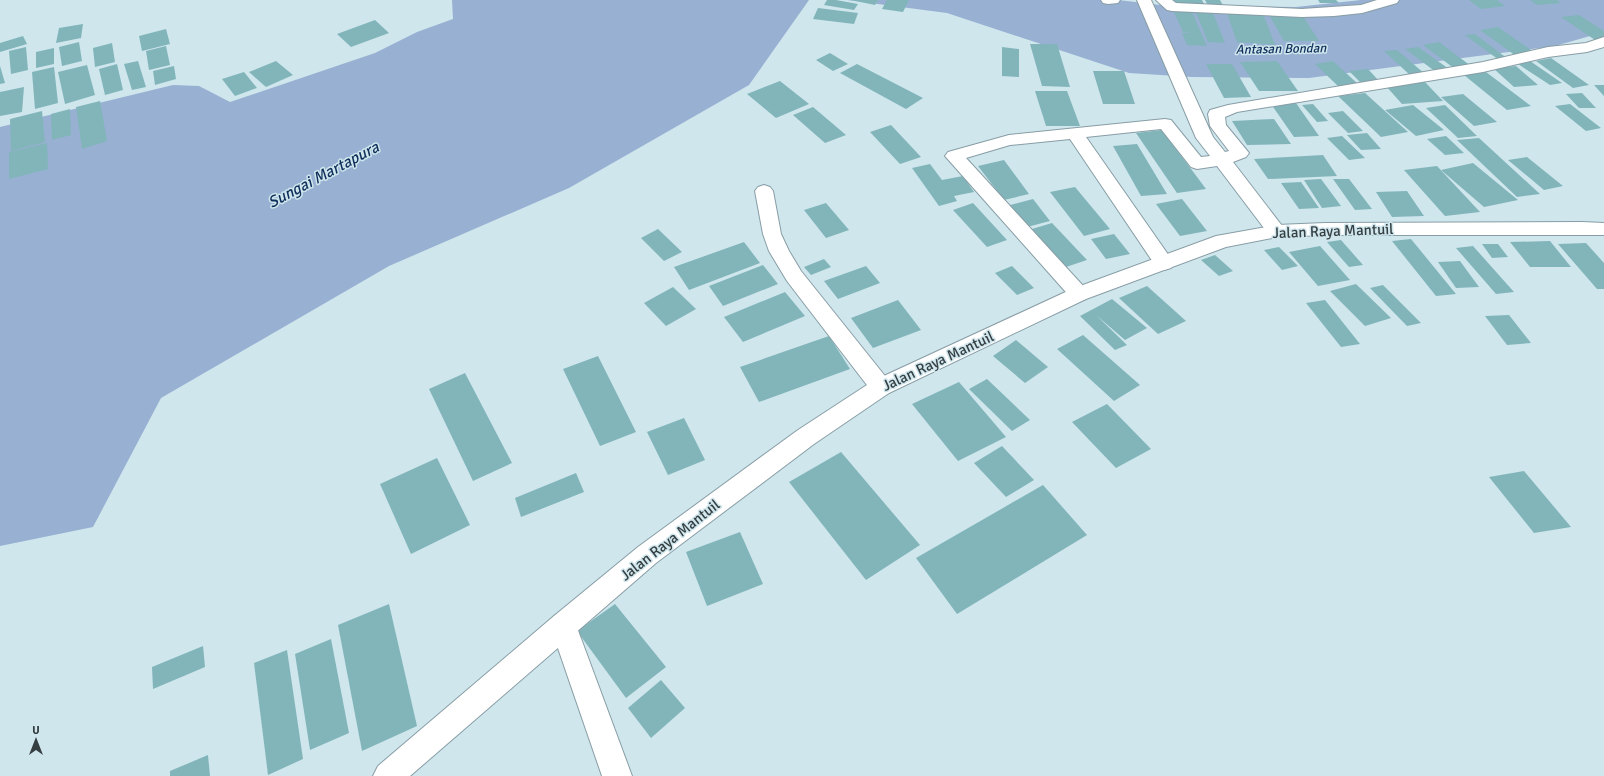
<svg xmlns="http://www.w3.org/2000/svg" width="1604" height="776" font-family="Signika,sans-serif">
  <rect width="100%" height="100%" fill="#cfe6ed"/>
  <g fill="#98b0d2">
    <polygon points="452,0 809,0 749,85 569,188 389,266 161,398 93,527 0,546 0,127 173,85 199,86 230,102 375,53 417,32 453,19"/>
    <polygon points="847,0 1118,0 1169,6 1296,7 1361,0 1604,0 1604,32 1555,46 1309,78 1192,77 1129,73 947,13"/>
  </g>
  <g fill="#81b5ba">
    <polygon points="827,0 836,0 858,4 854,10 824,5"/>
    <polygon points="851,0 878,0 875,5"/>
    <polygon points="887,0 909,0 903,12 882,9"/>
    <polygon points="1172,0 1202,0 1205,6 1175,6"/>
    <polygon points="1205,0 1220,0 1225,9 1210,9"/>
    <polygon points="1318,0 1336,0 1339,3 1320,3"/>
    <polygon points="1469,0 1497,0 1505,6 1481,9"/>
    <polygon points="1530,0 1557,0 1561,3 1537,5"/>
    <polygon points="818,8 858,13 854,24 813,19"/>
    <polygon points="1174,12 1192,12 1207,46 1187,45 1182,33 1194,32 1183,32"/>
    <polygon points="1196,13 1213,13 1225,43 1208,42"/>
    <polygon points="1227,13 1264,16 1275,45 1237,42"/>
    <polygon points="1268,13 1301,13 1319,41 1284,41"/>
    <polygon points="1579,15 1604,31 1604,38 1595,40 1561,17"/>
    <polygon points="375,20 389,33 351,47 337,34"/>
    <polygon points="83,24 81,38 56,43 59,28"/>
    <polygon points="1498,27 1534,52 1516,56 1480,30"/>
    <polygon points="166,29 170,44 142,51 139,36"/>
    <polygon points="1475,34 1508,59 1499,60 1465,35"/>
    <polygon points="23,36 27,44 0,52 0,43"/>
    <polygon points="79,42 82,61 62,66 59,47"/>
    <polygon points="1439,42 1471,66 1455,69 1423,45"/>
    <polygon points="112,43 115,62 95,67 93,48"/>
    <polygon points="1030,44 1057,44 1070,87 1042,86"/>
    <polygon points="166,46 170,65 149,70 146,51"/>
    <polygon points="26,47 28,70 11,74 9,51"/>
    <polygon points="1002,47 1019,49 1019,77 1002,76"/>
    <polygon points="1418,47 1449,69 1436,72 1405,49"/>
    <polygon points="54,48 54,64 36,68 36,52"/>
    <polygon points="1397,50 1425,74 1411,76 1384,51"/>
    <polygon points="830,53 848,64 833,71 816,60"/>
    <polygon points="1551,58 1589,85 1573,88 1536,61"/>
    <polygon points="138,61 146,87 132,90 124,64"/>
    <polygon points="276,61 293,75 266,87 249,72"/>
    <polygon points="1277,61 1298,91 1259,91 1240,62"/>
    <polygon points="1333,61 1358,84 1339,87 1315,64"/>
    <polygon points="1530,61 1562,83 1550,85 1518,64"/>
    <polygon points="117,64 123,90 105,95 99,69"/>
    <polygon points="857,64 923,98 906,109 840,73"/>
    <polygon points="1206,64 1232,64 1251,97 1224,98"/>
    <polygon points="87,65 95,95 65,104 58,72"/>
    <polygon points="0,66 5,83 0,84"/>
    <polygon points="174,66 176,79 155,85 153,71"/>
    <polygon points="1516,66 1538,85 1514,87 1493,68"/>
    <polygon points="54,67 58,103 35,109 32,72"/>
    <polygon points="1368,69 1379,81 1360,82 1349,71"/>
    <polygon points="1093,71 1124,71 1135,104 1103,104"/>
    <polygon points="244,72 257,88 235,96 222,79"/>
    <polygon points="1486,72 1531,106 1507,110 1464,75"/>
    <polygon points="780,81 809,104 776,118 747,94"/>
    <polygon points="1425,82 1443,101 1402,104 1385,85"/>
    <polygon points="1594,85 1604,85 1604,96"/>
    <polygon points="24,87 22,112 0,116 0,92"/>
    <polygon points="1035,91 1067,91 1080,126 1046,126"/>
    <polygon points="1365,93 1408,132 1381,137 1338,96"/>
    <polygon points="1582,93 1596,108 1579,108 1566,94"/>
    <polygon points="1463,94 1497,122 1474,126 1441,97"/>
    <polygon points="100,101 107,141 82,149 76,107"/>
    <polygon points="1296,103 1319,136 1294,137 1271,104"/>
    <polygon points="1313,104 1328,121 1317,122 1302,105"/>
    <polygon points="1570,104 1601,128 1586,131 1555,106"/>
    <polygon points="1413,105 1444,130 1416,136 1385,110"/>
    <polygon points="1445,105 1477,136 1458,138 1426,108"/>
    <polygon points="813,107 846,135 825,143 793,115"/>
    <polygon points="70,109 71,135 52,140 51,114"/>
    <polygon points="42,111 45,142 11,151 10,119"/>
    <polygon points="1343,111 1363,131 1348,133 1328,113"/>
    <polygon points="1274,119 1291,144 1247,145 1232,121"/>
    <polygon points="891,125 921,157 900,164 870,132"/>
    <polygon points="1162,130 1206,189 1177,193 1136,133"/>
    <polygon points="1367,133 1381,149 1361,150 1347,135"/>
    <polygon points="1342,136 1365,158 1349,160 1327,138"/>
    <polygon points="1446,136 1464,153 1445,155 1427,139"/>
    <polygon points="1479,138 1540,194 1517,197 1457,140"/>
    <polygon points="47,143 48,169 9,179 9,152"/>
    <polygon points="1137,144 1167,194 1141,196 1113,146"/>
    <polygon points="1323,155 1337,176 1268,179 1254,159"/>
    <polygon points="1527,157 1563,186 1544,190 1508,160"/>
    <polygon points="1004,160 1029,194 1004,200 978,166"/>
    <polygon points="1473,163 1518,200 1484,207 1441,170"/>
    <polygon points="930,164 942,180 963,176 974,192 954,196 957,201 939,206 912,168"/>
    <polygon points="1437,166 1480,212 1445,216 1404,170"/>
    <polygon points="1321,179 1341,206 1322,208 1304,180"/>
    <polygon points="1333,179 1349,179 1372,209 1355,210"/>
    <polygon points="1301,182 1319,208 1299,209 1281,183"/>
    <polygon points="1075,187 1110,229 1084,236 1050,192"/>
    <polygon points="1407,191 1424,216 1392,217 1376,192"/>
    <polygon points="1033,199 1050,221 1027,227 1010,205"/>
    <polygon points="1182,199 1207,231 1180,236 1156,204"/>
    <polygon points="826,203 849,230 826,238 804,210"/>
    <polygon points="973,203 1007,240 987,247 953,210"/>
    <polygon points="1052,223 1087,260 1066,267 1032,229"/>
    <polygon points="658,229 682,252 664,261 641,238"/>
    <polygon points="1114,234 1130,254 1106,259 1091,239"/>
    <polygon points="1411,239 1456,294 1436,296 1392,241"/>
    <polygon points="1341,240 1363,265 1349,267 1327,242"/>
    <polygon points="1550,241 1571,267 1530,267 1510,242"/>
    <polygon points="744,242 760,263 689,290 674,267"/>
    <polygon points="1586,243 1604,263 1604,289 1597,289 1558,244"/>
    <polygon points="1482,244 1498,244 1508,257 1492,258"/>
    <polygon points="1320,246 1350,280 1318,286 1289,252"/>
    <polygon points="1473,246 1514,292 1496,294 1456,248"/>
    <polygon points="1279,247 1298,266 1282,270 1264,250"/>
    <polygon points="1215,255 1233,271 1219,276 1201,260"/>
    <polygon points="824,259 831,267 811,275 804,267"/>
    <polygon points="1460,261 1479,287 1456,288 1438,262"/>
    <polygon points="763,265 778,284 723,306 709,286"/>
    <polygon points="866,266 880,283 838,299 824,281"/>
    <polygon points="1012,266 1034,288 1017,295 995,273"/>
    <polygon points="1356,284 1391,318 1365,326 1330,291"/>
    <polygon points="1383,285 1421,323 1407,326 1370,288"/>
    <polygon points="1147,286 1186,321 1158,334 1119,298"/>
    <polygon points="673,287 696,309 666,326 644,303"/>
    <polygon points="785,292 805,316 743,342 724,317"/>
    <polygon points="1112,299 1147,328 1125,340 1096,315 1127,345 1115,350 1080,316"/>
    <polygon points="898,300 921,330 873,348 851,318"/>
    <polygon points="1325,300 1360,344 1341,347 1306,303"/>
    <polygon points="1509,315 1531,343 1507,345 1485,316"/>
    <polygon points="1083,335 1140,385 1114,401 1057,349"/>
    <polygon points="829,336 850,369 759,402 740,367"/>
    <polygon points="1016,340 1048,367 1025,383 993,356"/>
    <polygon points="598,356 636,432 600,446 563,369"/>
    <polygon points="465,373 512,463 473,481 429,389"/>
    <polygon points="987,379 1030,420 1012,431 969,389"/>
    <polygon points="959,382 1006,437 958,461 912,404"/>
    <polygon points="1107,404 1151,449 1116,468 1072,422"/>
    <polygon points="684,418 705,460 668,475 647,432"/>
    <polygon points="1002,446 1034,480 1006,497 974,463"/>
    <polygon points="841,452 920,545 866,580 789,482"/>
    <polygon points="437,458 470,525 411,554 380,484"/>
    <polygon points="1524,471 1571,527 1534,533 1489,477"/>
    <polygon points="576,473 584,492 521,517 515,498"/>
    <polygon points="1043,485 1087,535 957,614 916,558"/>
    <polygon points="740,532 763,584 707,606 686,552"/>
    <polygon points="389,604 417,726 362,751 338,625"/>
    <polygon points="615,604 666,667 626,698 577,631"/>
    <polygon points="331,639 349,733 310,750 295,654"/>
    <polygon points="203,646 205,667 153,689 152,667"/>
    <polygon points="287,650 303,759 268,775 254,663"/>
    <polygon points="661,680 685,708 651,738 628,708"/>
    <polygon points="208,755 210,776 170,776 170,771"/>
  </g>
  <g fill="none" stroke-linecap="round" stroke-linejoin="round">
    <g stroke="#889da5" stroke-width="2">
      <g id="minor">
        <polygon points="1101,0 1120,0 1118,3 1108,4 1103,3"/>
        <polygon points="1137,0 1151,0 1213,137 1225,152 1229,151 1210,126 1208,114 1210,110 1228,105 1483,62 1548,47 1586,43 1604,37 1604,47 1587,52 1548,57 1483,72 1237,112 1225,117 1226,125 1249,153 1246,157 1233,162 1286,231 1284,236 1277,237 1270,236 1217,166 1197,169 1191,167 1161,129 1086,137 1174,263 1171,268 1164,270 1157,268 1070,139 1010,145 966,158 1086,289 1089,294 1086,299 1079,301 1072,299 945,156 948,152 1009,135 1165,119 1171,120 1201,157 1210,156 1196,138"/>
        <polygon points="1156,0 1172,0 1176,3 1302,9 1361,5 1377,0 1399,0 1397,3 1362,13 1334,16 1302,17 1172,11 1167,10"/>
        <polygon points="764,185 770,187 773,191 781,234 789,251 801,271 889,381 892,387 889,393 881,396 873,393 787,281 769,251 763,234 755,191 758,187"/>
        <polygon points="563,612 572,616 576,625 632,776 602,776 550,625 554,616"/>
      </g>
    </g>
    <g stroke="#889da5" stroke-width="2">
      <polygon id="tertiary" points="1582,222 1604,223 1604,235 1325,235 1277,237 1226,247 1086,299 889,393 814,444 656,563 410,776 373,776 378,766 554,616 638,547 798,430 873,381 1072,289 1216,236 1277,225 1325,223"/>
    </g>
    <use href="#minor" fill="#fff" fill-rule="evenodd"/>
    <use href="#tertiary" fill="#fff" fill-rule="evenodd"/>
  </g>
  <g text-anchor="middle" stroke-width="3" stroke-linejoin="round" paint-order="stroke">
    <g font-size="13" font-style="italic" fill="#10305b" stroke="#cfe6ed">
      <text transform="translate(1281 48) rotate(-1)" y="5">Antasan Bondan</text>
    </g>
    <g font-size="15" fill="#353e41" stroke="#cfe6ed">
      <text transform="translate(1333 231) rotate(-2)" y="5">Jalan Raya Mantuil</text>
      <text transform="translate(938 361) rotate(-25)" y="5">Jalan Raya Mantuil</text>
      <text transform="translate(670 540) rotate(-38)" y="5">Jalan Raya Mantuil</text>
    </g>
    <g font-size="16" font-style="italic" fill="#10305b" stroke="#cfe6ed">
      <text transform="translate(323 174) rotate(-28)" y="6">Sungai Martapura</text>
    </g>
  </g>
  <g transform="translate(36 740)" stroke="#cfe6ed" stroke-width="3" paint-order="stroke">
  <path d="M0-3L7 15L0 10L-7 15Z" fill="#353e41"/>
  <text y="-6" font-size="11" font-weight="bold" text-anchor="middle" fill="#353e41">U</text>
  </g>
</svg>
